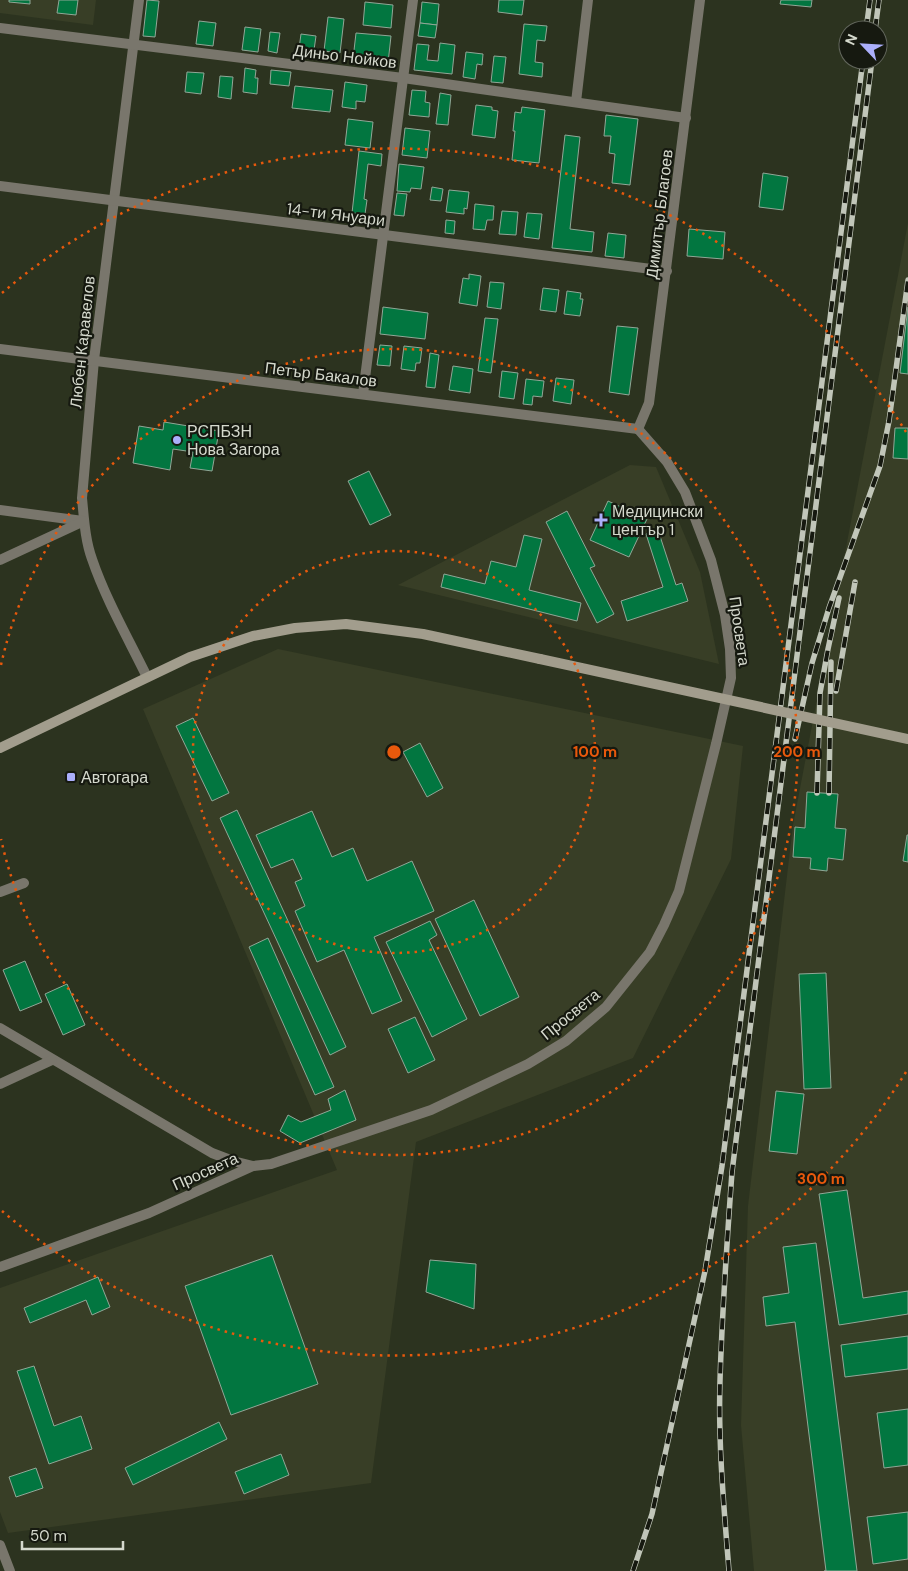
<svg xmlns="http://www.w3.org/2000/svg" width="908" height="1571" font-family="'DM Sans',sans-serif">
  <rect width="100%" height="100%" fill="#2c331f"/>
  <g fill="#383e26">
    <polygon points="0,0 96,0 93,25 0,13"/>
    <polygon points="908,223 908,1571 754,1571 741,1425 748,1206 793,825"/>
    <polygon points="630,465 656,467 700,572 719,664 398,585"/>
    <polygon points="278,649 743,746 731,859 633,1058 416,1142 371,1483 8,1533 0,1512 0,1288 337,1170 143,709"/>
  </g>
  <g fill="#027640" stroke="#91a797">
    <polygon points="9,0 30,0 30,4 9,2"/>
    <polygon points="59,0 78,0 76,15 57,13"/>
    <polygon points="147,0 159,1 155,37 143,36"/>
    <polygon points="499,0 524,0 522,15 498,12"/>
    <polygon points="781,0 812,0 811,7 780,4"/>
    <polygon points="365,2 393,5 391,28 363,25"/>
    <polygon points="422,2 439,4 437,25 420,23"/>
    <polygon points="328,17 344,19 340,53 324,51"/>
    <polygon points="199,21 216,23 213,46 196,44"/>
    <polygon points="420,23 437,25 435,38 418,36"/>
    <polygon points="524,24 547,26 545,41 537,40 535,62 543,63 542,77 519,74"/>
    <polygon points="245,27 261,29 258,52 242,50"/>
    <polygon points="270,32 280,33 277,53 268,51"/>
    <polygon points="356,33 391,36 388,63 353,59"/>
    <polygon points="301,34 316,36 314,50 309,49 308,57 298,56"/>
    <polygon points="440,43 455,45 452,74 414,70 417,44 429,45 427,60 438,61"/>
    <polygon points="466,52 483,54 482,65 477,64 475,79 463,77"/>
    <polygon points="494,56 506,57 503,83 491,82"/>
    <polygon points="245,68 256,70 255,78 258,78 257,94 243,92"/>
    <polygon points="271,70 291,72 289,86 270,84"/>
    <polygon points="187,72 204,73 201,94 185,92"/>
    <polygon points="220,76 233,77 231,99 218,97"/>
    <polygon points="345,82 367,85 365,102 356,101 356,109 342,107"/>
    <polygon points="295,86 333,90 330,112 292,108"/>
    <polygon points="412,90 426,91 425,102 430,103 429,117 409,115"/>
    <polygon points="440,93 451,95 448,125 436,124"/>
    <polygon points="476,105 492,107 492,110 498,111 495,138 472,135"/>
    <polygon points="522,107 545,110 539,163 512,160 515,131 513,131 515,112 521,113"/>
    <polygon points="606,115 638,119 630,185 612,183 615,154 609,153 611,136 604,136"/>
    <polygon points="348,119 373,122 370,148 345,145"/>
    <polygon points="405,128 430,131 427,158 402,155"/>
    <polygon points="565,135 580,137 570,229 594,232 592,252 552,248"/>
    <polygon points="359,151 382,154 381,166 368,164 364,199 367,200 365,214 352,213"/>
    <polygon points="399,164 424,167 421,189 411,188 410,192 397,191"/>
    <polygon points="763,173 788,177 783,210 759,207"/>
    <polygon points="432,187 443,189 441,201 430,200"/>
    <polygon points="449,190 469,192 467,209 464,208 464,214 446,212"/>
    <polygon points="397,193 407,194 404,216 394,215"/>
    <polygon points="475,204 494,206 493,220 487,220 485,230 473,229"/>
    <polygon points="502,211 518,212 516,235 499,234"/>
    <polygon points="527,213 542,214 539,239 524,237"/>
    <polygon points="446,220 455,221 454,234 445,233"/>
    <polygon points="689,229 725,232 723,259 687,256"/>
    <polygon points="608,233 626,235 624,258 605,256"/>
    <polygon points="469,274 481,276 477,306 459,303 463,278 469,279"/>
    <polygon points="490,282 504,283 501,309 487,307"/>
    <polygon points="543,288 559,290 556,312 540,310"/>
    <polygon points="567,291 581,293 580,299 583,299 580,316 564,314"/>
    <polygon points="383,307 428,313 425,339 380,334"/>
    <polygon points="908,307 908,374 900,373"/>
    <polygon points="485,318 498,319 491,373 478,371"/>
    <polygon points="617,326 638,328 629,395 609,392"/>
    <polygon points="380,345 392,346 390,366 377,365"/>
    <polygon points="404,346 422,348 420,363 416,363 415,371 401,369"/>
    <polygon points="430,353 439,355 435,388 426,387"/>
    <polygon points="453,366 473,369 470,393 449,390"/>
    <polygon points="502,371 518,373 514,399 499,397"/>
    <polygon points="556,378 574,380 571,404 553,401"/>
    <polygon points="526,379 544,381 542,397 533,396 532,405 523,404"/>
    <polygon points="164,422 219,431 212,471 190,468 193,452 173,449 170,470 133,463 139,426 163,430"/>
    <polygon points="895,428 908,428 908,459 893,458"/>
    <polygon points="369,471 391,515 370,525 348,481"/>
    <polygon points="608,501 647,519 629,557 590,540"/>
    <polygon points="567,511 595,566 590,568 614,614 597,623 546,522"/>
    <polygon points="658,530 676,585 682,583 688,601 627,621 621,601 663,587 646,534"/>
    <polygon points="524,535 542,539 529,590 581,603 577,621 441,587 444,574 485,584 491,561 516,567"/>
    <polygon points="193,718 229,793 212,801 176,726"/>
    <polygon points="420,743 443,788 427,797 403,752"/>
    <polygon points="807,792 838,794 835,828 846,829 843,860 828,858 827,871 810,869 811,858 793,857 795,827 805,828"/>
    <polygon points="237,810 346,1047 330,1055 220,818"/>
    <polygon points="312,811 332,857 353,848 367,881 412,861 434,911 374,937 402,1001 372,1014 344,950 317,962 295,911 305,906 295,882 302,879 293,859 271,868 256,835"/>
    <polygon points="907,835 908,835 908,862 903,861"/>
    <polygon points="474,900 519,997 480,1016 435,919"/>
    <polygon points="430,921 437,935 429,940 467,1019 432,1037 386,942"/>
    <polygon points="268,938 334,1087 315,1095 249,947"/>
    <polygon points="25,961 42,1002 20,1011 3,970"/>
    <polygon points="826,973 831,1088 804,1089 799,974"/>
    <polygon points="67,984 85,1025 63,1035 45,994"/>
    <polygon points="415,1017 435,1060 408,1073 388,1029"/>
    <polygon points="345,1090 356,1120 300,1143 280,1131 288,1115 301,1122 331,1110 328,1099"/>
    <polygon points="776,1091 804,1094 797,1154 769,1151"/>
    <polygon points="847,1190 863,1298 908,1291 908,1314 839,1325 819,1194"/>
    <polygon points="816,1243 857,1571 824,1571 826,1571 795,1322 766,1326 763,1297 789,1293 783,1247"/>
    <polygon points="272,1255 318,1384 231,1415 185,1286"/>
    <polygon points="430,1260 476,1264 474,1309 426,1292"/>
    <polygon points="98,1277 110,1307 92,1315 86,1300 30,1323 24,1308"/>
    <polygon points="908,1336 908,1369 845,1377 841,1345"/>
    <polygon points="34,1366 54,1426 81,1416 92,1449 49,1464 17,1371"/>
    <polygon points="908,1409 908,1465 884,1468 877,1413"/>
    <polygon points="219,1422 227,1439 133,1485 125,1468"/>
    <polygon points="281,1454 289,1475 244,1494 235,1472"/>
    <polygon points="36,1468 43,1488 16,1497 9,1477"/>
    <polygon points="908,1512 908,1559 873,1564 867,1517"/>
  </g>
  <g fill="none" stroke-linecap="round" stroke-linejoin="round">
    <g stroke="#79766c" stroke-width="10">
      <path d="M 139,0 L 94,360 L 82,498 C 84,518 85,540 92,559 C 106,600 128,638 147,677"/>
      <polyline points="0,28 403,78 686,118"/>
      <polyline points="576,102 588,0"/>
      <polyline points="0,186 667,271"/>
      <polyline points="0,349 638,429"/>
      <polyline points="363,394 413,0"/>
      <polyline points="638,429 649,403 700,0"/>
      <polyline points="0,510 83,521"/>
      <polyline points="0,560 84,521"/>
      <polyline points="0,892 24,883"/>
      <polyline points="0,1028 212,1153 233,1161 253,1166"/>
      <polyline points="0,1084 52,1060"/>
      <polyline points="0,1267 149,1213 253,1166 271,1164 431,1110 528,1064 566,1041 606,1007 650,952 664,925 679,891 716,744 731,678 730,649 725,615 711,560 685,492 667,462 638,429"/>
      <polyline points="0,1545 10,1571"/>
    </g>
    <polyline stroke="#a29d8d" stroke-width="10" points="0,748 190,657 253,636 295,628 346,624 423,634 540,659"/>
    <g stroke="#c1c6b9" stroke-width="5.5">
      <g id="rail">
        <polyline points="866,30 870,0"/>
        <polyline points="875,30 879,0"/>
        <polyline points="836,691 855,582"/>
        <polyline points="795,739 812,663 829,608 880,466 889,421 908,280"/>
        <polyline points="817,793 820,693 828,649 839,598"/>
        <polyline points="829,793 831,662"/>
        <polyline points="633,1571 652,1514 705,1271 722,1166 863,60"/>
        <path d="M 729,1571 C 724,1508 718,1444 720,1381 C 722,1311 727,1241 732,1172 L 872,60"/>
      </g>
    </g>
    <use href="#rail" stroke="#161910" stroke-width="4" stroke-dasharray="11" stroke-linecap="butt"/>
    <polyline stroke="#a29d8d" stroke-width="10" points="540,659 908,739"/>
  </g>
  <g fill="none" stroke="#e8590c" stroke-width="2.5" stroke-dasharray="2.5 5">
    <circle cx="394" cy="752" r="201"/>
    <path d="M1 665A403 403 0 1 1 1 839"/>
    <path d="M906 1072A604 604 0 0 1 2 1211M2 293A604 604 0 0 1 906 432"/>
  </g>
  <g fill="#abaffb" stroke="#161910" stroke-width="2">
    <circle cx="177" cy="440" r="5"/>
    <path d="M598.5 512.5h5v5h5v5h-5v5h-5v-5h-5v-5h5z"/>
    <rect x="66" y="772" width="10" height="10" rx="2.5"/>
  </g>
  <g text-anchor="middle" stroke-width="4.5" stroke-linejoin="round" paint-order="stroke">
    <g font-size="16" fill="#d5d9cd" stroke="#161910">
      <text transform="translate(345 56) rotate(7)" y="6">Диньо Нойков</text>
      <text transform="translate(336 214) rotate(7)" y="6">14-ти Януари</text>
      <text transform="translate(659 214) rotate(-83)" y="6">Димитър Благоев</text>
      <text transform="translate(82 342) rotate(-84)" y="6">Любен Каравелов</text>
      <text transform="translate(321 374) rotate(7)" y="6">Петър Бакалов</text>
      <text transform="translate(740 631) rotate(82)" y="6">Просвета</text>
      <text transform="translate(570 1014) rotate(-39)" y="6">Просвета</text>
      <text transform="translate(205 1171) rotate(-24)" y="6">Просвета</text>
    </g>
    <g font-size="16" fill="#d5d9cd" stroke="#161910" text-anchor="start">
      <text x="187" y="437">РСПБЗН<tspan x="187" dy="18">Нова Загора</tspan></text>
      <text x="612" y="517">Медицински<tspan x="612" dy="18">център 1</tspan></text>
      <text x="81" y="783">Автогара</text>
    </g>
  </g>
  <circle cx="394" cy="752" r="8" fill="#e8590c" stroke="#161910" stroke-width="2.5"/>
  <g font-size="15" text-anchor="middle" font-weight="bold" fill="#e8590c" stroke="#161910" stroke-width="4.5" stroke-linejoin="round" paint-order="stroke">
    <text x="595" y="757">100 m</text>
    <text x="797" y="757">200 m</text>
    <text x="821" y="1184">300 m</text>
  </g>
  <g transform="translate(863 45) rotate(295)"><circle r="24" fill="#161910" stroke="#62665c"/>
  <path d="M0-4L9 19L0 12L-9 19Z" fill="#abaffb"/>
  <text y="-8" font-size="14" font-weight="bold" text-anchor="middle" fill="#d5d9cd">N</text>
  </g>
  <path d="M22 1541v8h101v-8" fill="none" stroke="#d5d9cd" stroke-width="2.5"/>
  <text x="30" y="1541" font-size="15" fill="#d5d9cd" stroke="#161910" stroke-width="4" paint-order="stroke">50 m</text>
</svg>
